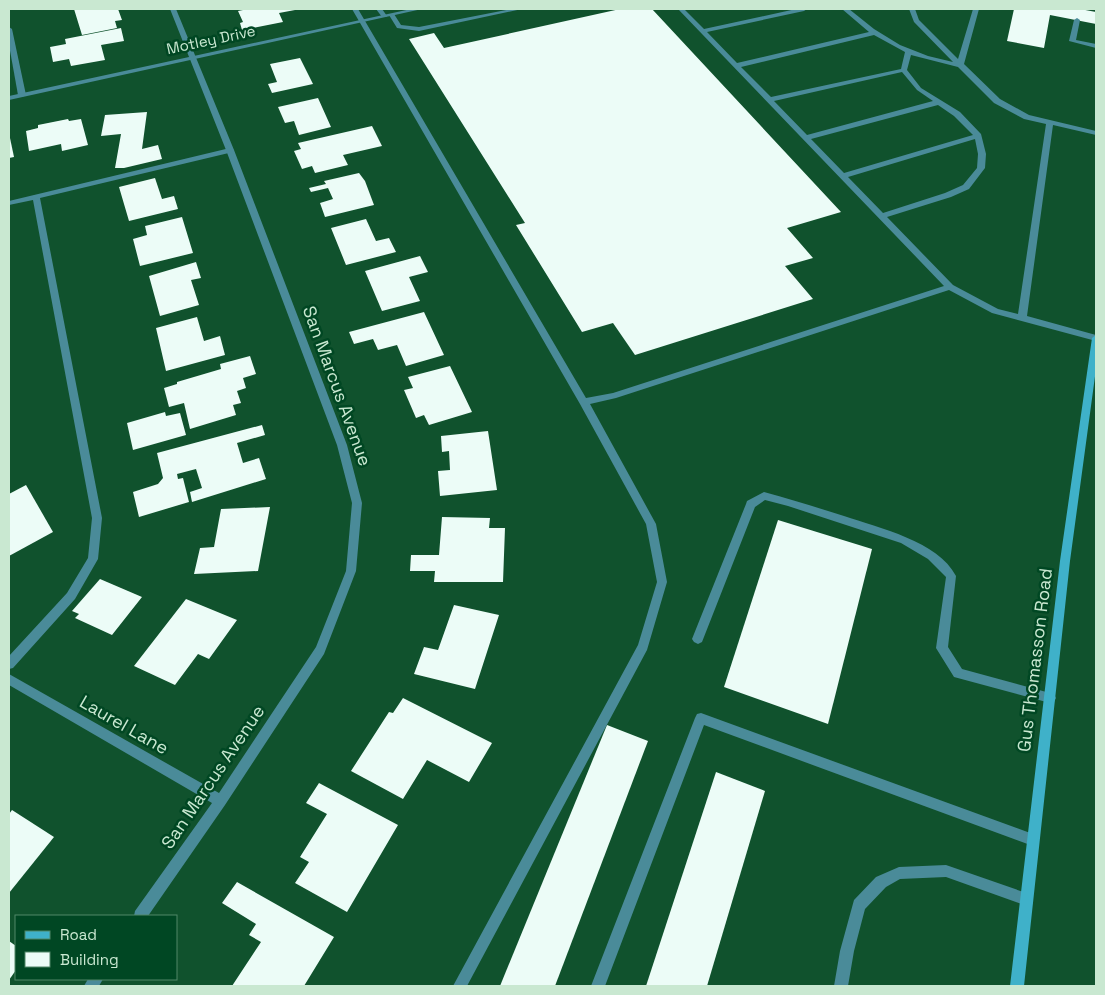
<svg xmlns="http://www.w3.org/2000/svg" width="1105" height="995" font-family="'Space Grotesk',sans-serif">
  <rect width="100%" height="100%" fill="#10522d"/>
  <g fill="#ecfcf7">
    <polygon points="74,9 118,9 122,20 115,21 117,28 82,35"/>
    <polygon points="248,9 295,9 295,10 279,13 283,22 242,30 240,23 243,22 238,11"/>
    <polygon points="620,9 652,9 841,212 787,228 813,258 785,266 813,299 635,355 613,323 582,332 516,225 525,223 409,39 434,33 444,48"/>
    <polygon points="1014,9 1080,9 1096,12 1096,24 1050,15 1044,48 1007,41"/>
    <polygon points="121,28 124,41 101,45 105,60 71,66 69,59 53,62 50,47 66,44 65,39"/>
    <polygon points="300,58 313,84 272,93 268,84 277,82 270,64"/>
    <polygon points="318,98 331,127 299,135 294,121 285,123 278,107"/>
    <polygon points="147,112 142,149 158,145 162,159 124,168 115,168 121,134 101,136 105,115"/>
    <polygon points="68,119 69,121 81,119 88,145 62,151 61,144 29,151 26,131 38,128 38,125"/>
    <polygon points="372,126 382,146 343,155 348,165 315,173 312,166 302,169 294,151 301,149 298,143"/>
    <polygon points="10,138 14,157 9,158 9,139"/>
    <polygon points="359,173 365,181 374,205 325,217 320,203 333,199 328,188 311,192 309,188 326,184 324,181"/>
    <polygon points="155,178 162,199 174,196 178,209 129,221 119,187"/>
    <polygon points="182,217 193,253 140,266 133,239 147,235 145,226"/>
    <polygon points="366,219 376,241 389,238 396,252 346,265 331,228"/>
    <polygon points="420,256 428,272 409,277 420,301 382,311 365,271"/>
    <polygon points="196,262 201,278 191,280 199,305 160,316 149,276"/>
    <polygon points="424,312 444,355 406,366 397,345 378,350 373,339 354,344 349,332"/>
    <polygon points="197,317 204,341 220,336 225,355 166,371 156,328"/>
    <polygon points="250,356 256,374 243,378 246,388 237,391 241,403 233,405 236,415 190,429 184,403 169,407 164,388 177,384 177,382 221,369 220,364"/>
    <polygon points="450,366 472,412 429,425 424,415 416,418 404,390 413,388 408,377"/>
    <polygon points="165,412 166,416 180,413 186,435 133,450 127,423"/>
    <polygon points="262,425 265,435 237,443 243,463 259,458 266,479 192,502 190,492 202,488 196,469 177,474 178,479 183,478 189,502 139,517 133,492 158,484 163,478 157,453"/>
    <polygon points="488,431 497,490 440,496 438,471 450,470 449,451 442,452 441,436"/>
    <polygon points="26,485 53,532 9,556 9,494"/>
    <polygon points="270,507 258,571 194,574 200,548 214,547 221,509"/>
    <polygon points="442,517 490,518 489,528 505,528 503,582 434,582 435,571 410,571 411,555 439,555"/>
    <polygon points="778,520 872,549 828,724 724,687"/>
    <polygon points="100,579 142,597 112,635 75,618 79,614 72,611"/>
    <polygon points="186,599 237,620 209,659 198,654 175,685 134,666"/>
    <polygon points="454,605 499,615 475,689 414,674 424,647 438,650"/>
    <polygon points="403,698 492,743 469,782 427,760 403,799 351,771 389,712 393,713"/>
    <polygon points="607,725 648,741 555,986 500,986"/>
    <polygon points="716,772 765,791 707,986 646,986"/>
    <polygon points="319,783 398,825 347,912 295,883 309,862 300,857 327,814 306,803"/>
    <polygon points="12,810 54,837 9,893 9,814"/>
    <polygon points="237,882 334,937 304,986 232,986 261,942 249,935 256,924 222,903"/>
    <polygon points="9,941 16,946 16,970 9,980"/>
  </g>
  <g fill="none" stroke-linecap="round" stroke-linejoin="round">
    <g fill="#4a8b99" fill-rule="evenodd">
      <path d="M 352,9 L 358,9 L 586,398 L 613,393 L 944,286 L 678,9 L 684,9 L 704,29 L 796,9 L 807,9 L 804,11 L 707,32 L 737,63 L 869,32 L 842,9 L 849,9 L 874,29 L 900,45 L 928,56 L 953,62 L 914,22 L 909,9 L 915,9 L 919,20 L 958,59 L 973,9 L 979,9 L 964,64 L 1000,99 L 1029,115 L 1096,131 L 1096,135 L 1053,125 L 1027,316 L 1096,335 L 1096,341 L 992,313 L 949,290 L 616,398 L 590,404 L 656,524 L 667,582 L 647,650 L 467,986 L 453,986 L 638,645 L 657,582 L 646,524 L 580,404 ZM 874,35 L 905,52 L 901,69 L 771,97 L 741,67 ZM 911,55 L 958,67 L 994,103 L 1024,119 L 1046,124 L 1018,314 L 998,309 L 953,285 L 887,217 L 951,197 L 969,189 L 985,168 L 986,154 L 981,134 L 960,112 L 921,88 L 907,70 ZM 902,72 L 917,90 L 933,101 L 807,135 L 774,101 ZM 938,105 L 954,116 L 973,135 L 844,173 L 811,139 ZM 975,139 L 978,154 L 977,168 L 963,185 L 945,193 L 883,213 L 848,177 Z"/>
      <polygon points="376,9 382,9 387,16 386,17 382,17"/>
      <polygon points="511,9 522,9 419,31 397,28 389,15 394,14 401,25 419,27"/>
      <polygon points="1077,18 1080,20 1076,40 1096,44 1096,48 1069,41 1074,20"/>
      <polygon points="9,27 12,29 26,95 22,97 18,95 9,45"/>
      <polygon points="230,148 234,150 233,152 40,198 102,518 98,559 75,599 13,668 9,669 9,656 67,593 88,558 92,518 33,200 9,205 9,201"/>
      <path d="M 764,492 C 791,499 818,508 844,516 C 879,528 938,541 956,576 L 948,647 L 962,669 L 1050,693 L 1054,694 L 1056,698 L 1054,702 L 1050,703 L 954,677 L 936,648 L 946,577 L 928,559 L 901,543 L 788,506 L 765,500 L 755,507 L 702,642 L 698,644 L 694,642 L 692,639 L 746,504 L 747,501 Z"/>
      <polygon points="701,713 1033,834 1037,836 1039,840 1037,844 1033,846 704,725 605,986 591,986 695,718 697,714"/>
      <polygon points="946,865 1032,895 1033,900 1032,905 1027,906 946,877 900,879 886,887 865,909 854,951 848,986 834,986 840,951 854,900 876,877 899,867"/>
    </g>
    <g fill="#4a8b99" fill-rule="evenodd">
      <polygon points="170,9 176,9 234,150 347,445 362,503 356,571 324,654 225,805 148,916 134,916 135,911 212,803 9,685 9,674 219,793 316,647 346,571 352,503 337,445 226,150"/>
      <polygon points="88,979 103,979 99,986 84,986"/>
    </g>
    <polygon fill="#4a8b99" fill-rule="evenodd" points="411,9 422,9 9,100 9,96"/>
    <polygon fill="#3fb1c9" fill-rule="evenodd" points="1096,335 1096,369 1070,561 1024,986 1010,986 1060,561 1092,338"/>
  </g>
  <g text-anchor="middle" stroke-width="5" stroke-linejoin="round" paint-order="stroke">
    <g font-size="15" fill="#c9e8d1" stroke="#004723">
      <text transform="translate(211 40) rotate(-12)" y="5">Motley Drive</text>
    </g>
    <g font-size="18" fill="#c9e8d1" stroke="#004723">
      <text transform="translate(337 386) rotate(70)" y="6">San Marcus Avenue</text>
      <text transform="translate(1035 660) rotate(-83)" y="6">Gus Thomasson Road</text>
      <text transform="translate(124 725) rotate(30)" y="6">Laurel Lane</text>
      <text transform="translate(213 777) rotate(-56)" y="6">San Marcus Avenue</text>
    </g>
  </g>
  <rect width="1105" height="995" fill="none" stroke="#c9e8d1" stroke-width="20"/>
  <rect x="15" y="915" width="162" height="65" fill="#004723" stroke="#508769"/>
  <rect x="25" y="931" width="25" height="8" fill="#3fb1c9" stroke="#508769"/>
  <text x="60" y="940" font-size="15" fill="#c9e8d1">Road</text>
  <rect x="25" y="952" width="25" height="15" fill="#ecfcf7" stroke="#508769"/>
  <text x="60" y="965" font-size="15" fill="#c9e8d1">Building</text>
</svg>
